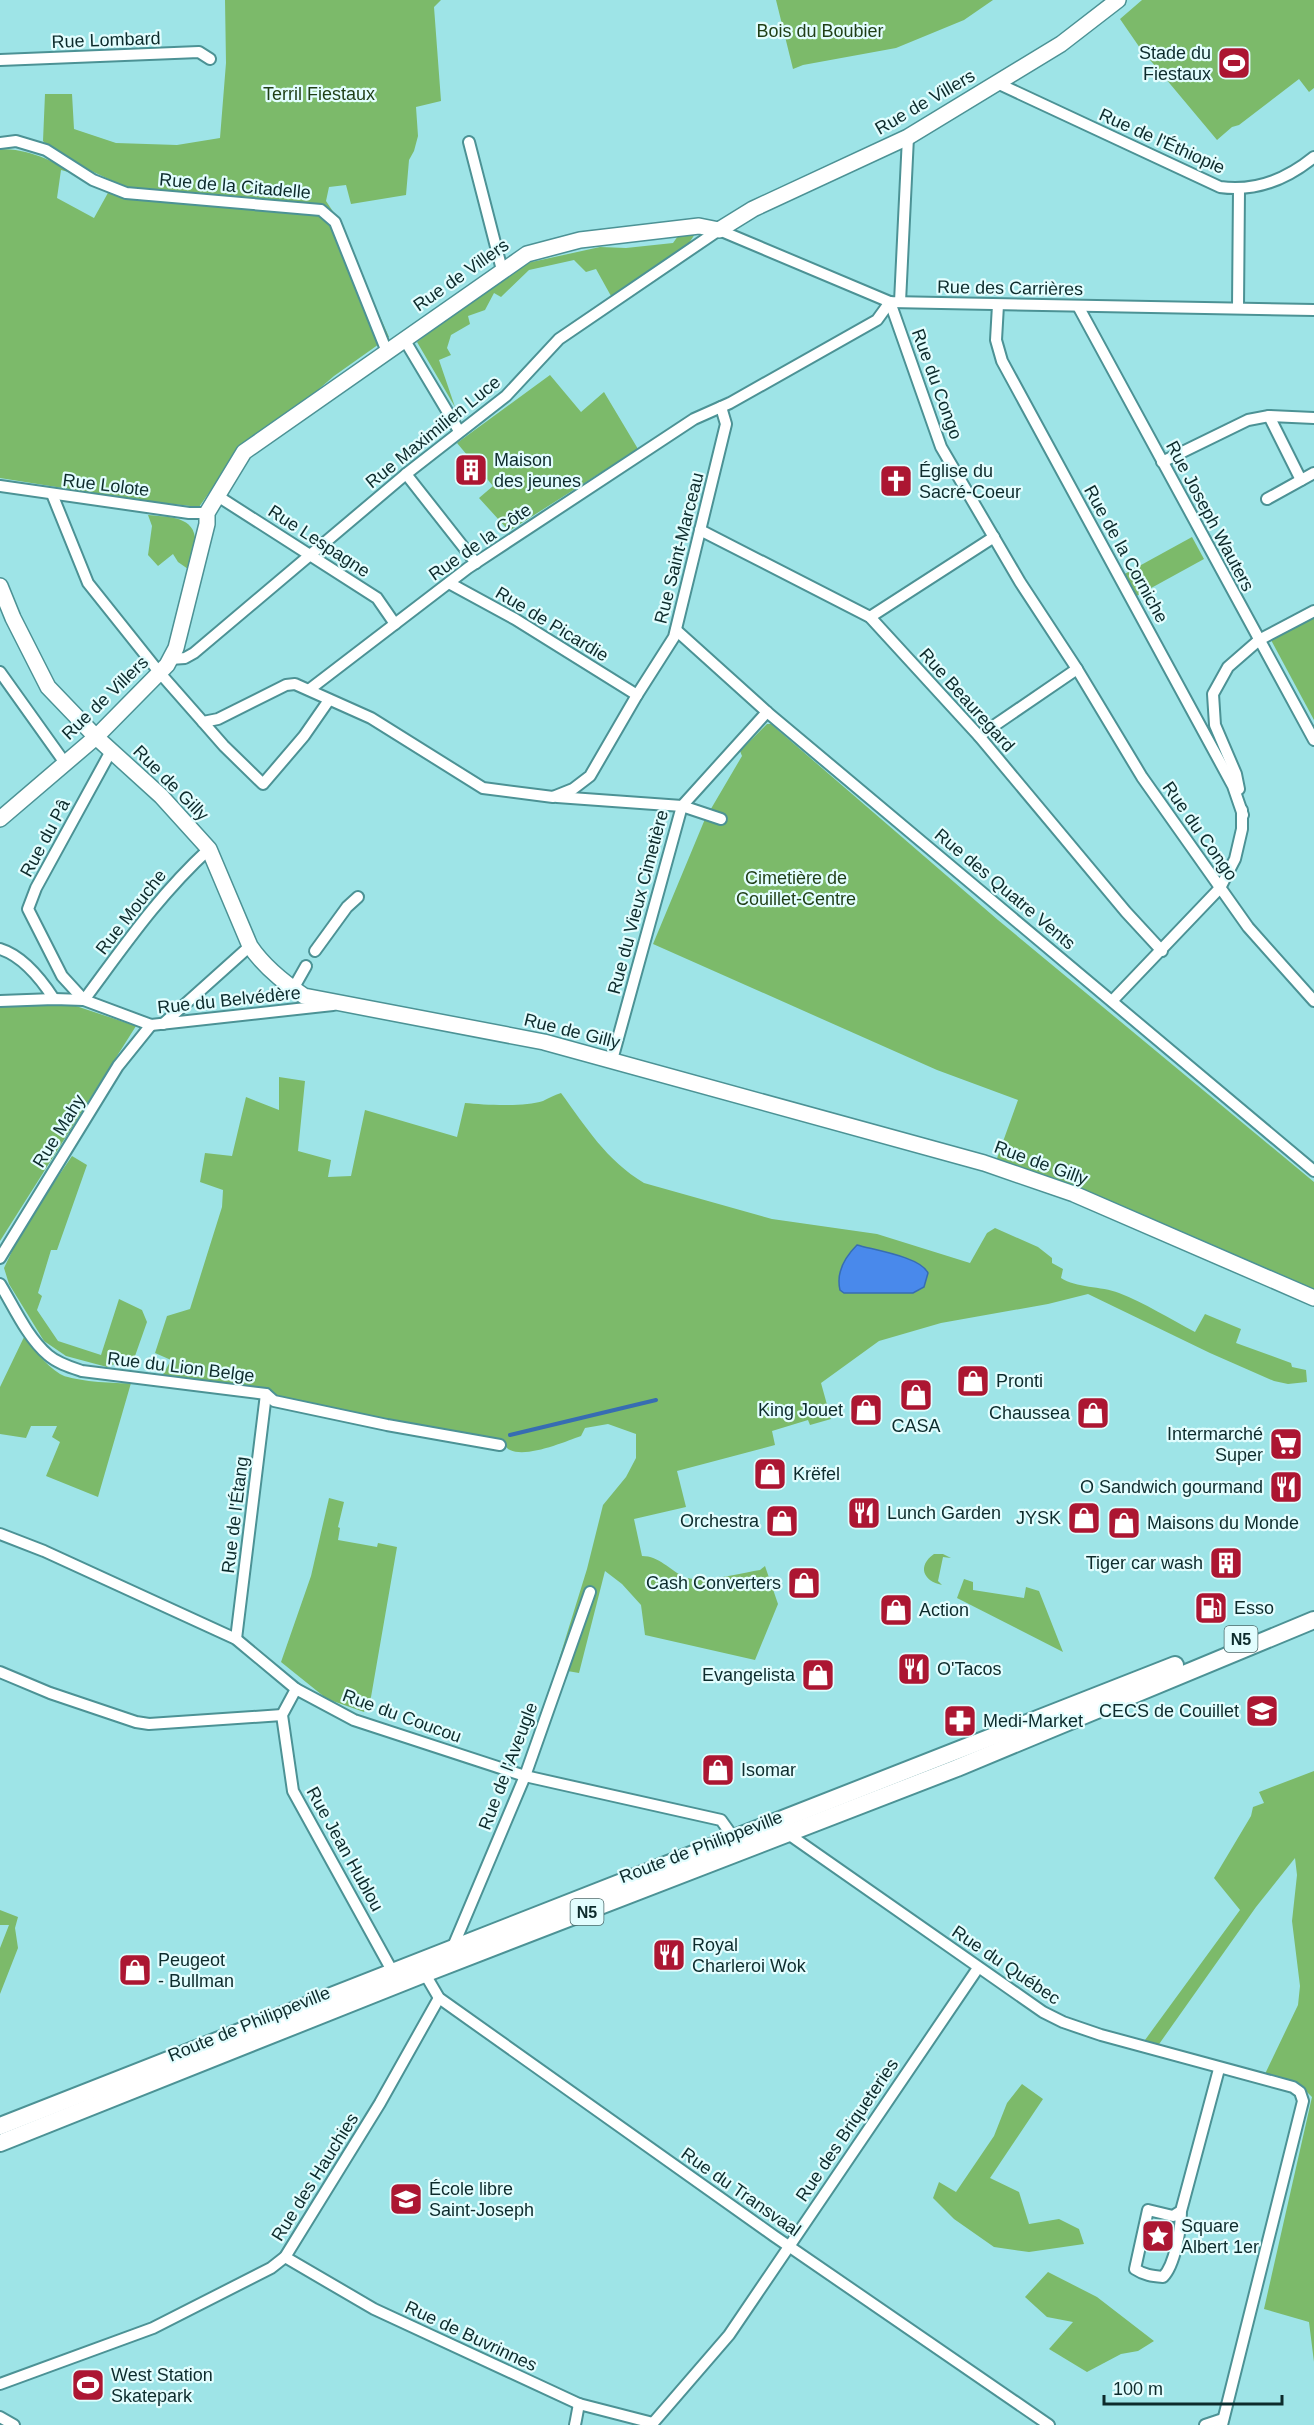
<svg xmlns="http://www.w3.org/2000/svg" width="1314" height="2425" font-family="Helvetica,sans-serif">
  <rect width="100%" height="100%" fill="#9ee4e7"/>
  <g fill="#7cba6a">
    <path d="M 225,0 L 441,0 L 434,7 L 441,101 L 416,107 L 418,136 L 414,151 L 409,160 L 406,195 L 351,204 L 346,185 L 329,187 L 326,201 L 334,213 L 389,337 L 334,376 L 225,470 L 199,507 L 138,500 L 0,478 L 0,149 C 29,149 51,160 76,174 L 61,170 L 57,198 L 94,218 L 109,191 L 117,183 L 55,154 L 43,141 L 45,94 L 72,94 L 74,129 L 116,143 L 177,145 L 220,138 L 226,63 Z"/>
    <polygon points="776,0 993,0 964,20 896,48 803,65 793,69"/>
    <polygon points="1142,0 1314,0 1314,88 1309,92 1299,79 1239,125 1232,127 1217,140 1140,48 1120,19"/>
    <polygon points="695,234 687,246 611,296 596,269 586,272 574,260 529,270 501,297 494,293 485,310 468,316 470,324 451,335 447,348 451,355 439,360 455,407 417,342 518,265 600,247 626,248 673,243 678,236"/>
    <polygon points="550,375 581,412 604,392 638,449 509,531 479,498 493,486 457,443"/>
    <path d="M 148,515 C 164,517 192,515 195,537 C 196,546 190,560 188,569 L 178,562 L 173,554 L 158,566 L 148,555 L 152,526 Z"/>
    <polygon points="1192,537 1204,559 1133,598 1121,576"/>
    <polygon points="1314,616 1314,720 1271,640"/>
    <polygon points="767,724 771,724 998,920 1314,1182 1314,1290 996,1161 1018,1100 937,1070 653,944 705,819 742,756 740,751"/>
    <polygon points="39,1004 76,1006 136,1026 0,1241 0,1005 8,1007"/>
    <path d="M 279,1077 L 305,1081 L 298,1151 L 331,1160 L 328,1177 L 351,1176 L 365,1110 L 457,1137 L 465,1103 C 486,1105 524,1107 543,1101 C 549,1098 554,1095 561,1093 C 586,1127 606,1160 644,1183 L 772,1219 L 877,1234 L 970,1263 L 987,1233 L 995,1228 L 1038,1247 L 1052,1258 L 1052,1263 L 1063,1269 L 1061,1278 C 1076,1288 1101,1286 1119,1293 C 1145,1303 1170,1319 1195,1332 L 1205,1314 L 1241,1329 L 1236,1343 L 1291,1363 L 1292,1367 L 1306,1370 L 1307,1382 L 1288,1384 L 1274,1381 L 1210,1353 L 1088,1294 L 1048,1304 L 941,1323 L 879,1341 L 821,1383 L 831,1419 L 810,1425 L 808,1420 L 772,1431 L 775,1445 L 677,1471 L 686,1507 L 634,1519 L 642,1556 C 659,1556 670,1570 684,1577 C 702,1584 740,1573 760,1570 L 765,1566 L 778,1604 L 755,1660 L 645,1635 L 641,1605 L 622,1584 L 605,1571 L 579,1673 L 556,1669 L 587,1569 L 603,1505 L 626,1477 L 636,1458 L 636,1434 L 608,1424 L 585,1428 L 581,1436 C 564,1442 527,1458 510,1450 C 507,1449 503,1443 500,1440 L 160,1380 L 171,1360 L 155,1353 L 167,1316 L 190,1309 L 222,1207 L 223,1190 L 200,1182 L 205,1153 L 232,1156 L 246,1097 L 279,1110 Z"/>
    <polygon points="72,1156 87,1165 57,1250 51,1250 38,1293 42,1296 37,1310 58,1341 101,1355 119,1299 142,1310 147,1322 135,1356 107,1367 66,1356 44,1341 9,1284 4,1268 23,1228"/>
    <path d="M 25,1335 C 35,1350 44,1364 60,1374 C 71,1381 117,1384 131,1383 L 98,1497 L 46,1476 L 60,1442 L 52,1437 L 57,1426 L 31,1426 L 26,1438 L 0,1434 L 0,1387 Z"/>
    <polygon points="329,1498 344,1502 338,1527 340,1528 338,1540 377,1547 378,1543 397,1547 371,1697 364,1712 327,1699 281,1662 311,1576"/>
    <path d="M 934,1554 L 943,1554 L 951,1558 L 943,1557 L 938,1581 L 942,1585 C 923,1581 917,1566 934,1554 Z"/>
    <polygon points="964,1579 973,1582 973,1590 1024,1598 1026,1587 1039,1591 1063,1652 957,1598"/>
    <polygon points="1314,1771 1314,2362 1309,2322 1264,2309 1312,2097 1303,2088 1265,2074 1298,2005 1300,1986 1292,1921 1297,1875 1295,1858 1256,1907 1157,2047 1145,2040 1240,1910 1214,1878 1251,1816 1253,1807 1264,1803 1259,1792"/>
    <polygon points="0,1910 18,1917 15,1928 18,1948 0,1994 0,1948 9,1925 0,1925"/>
    <polygon points="1022,2084 1043,2099 990,2178 1019,2192 1029,2224 1059,2219 1079,2229 1084,2244 1029,2252 994,2247 954,2219 933,2198 939,2182 956,2192 994,2136 1007,2103"/>
    <polygon points="1048,2272 1097,2297 1154,2341 1138,2351 1121,2354 1087,2372 1049,2349 1073,2322 1047,2317 1025,2297"/>
  </g>
  <path fill="#4989eb" stroke="#376db2" stroke-width="1.5" d="M 857,1245 C 874,1250 921,1257 928,1273 L 924,1287 L 913,1293 L 844,1293 L 840,1290 C 836,1273 845,1257 857,1245 Z"/>
  <g fill="none" stroke-linecap="round" stroke-linejoin="round">
    <polyline stroke="#376db2" stroke-width="4" points="510,1435 656,1400"/>
    <g stroke="#4c9295" stroke-width="14">
      <g id="street">
        <polyline points="0,60 199,52 210,59"/>
        <path d="M 997,83 L 1220,187 C 1255,192 1287,179 1314,157"/>
        <polyline points="469,142 502,270"/>
        <polyline points="0,143 16,141 46,150 93,180 126,193 321,210 335,222 387,352"/>
        <polyline points="890,302 941,447 1020,582 1077,669 1142,777 1248,927 1314,1001"/>
        <polyline points="900,302 908,137"/>
        <polyline points="998,305 996,340 1002,361 1233,786 1243,815"/>
        <polyline points="1078,306 1314,740"/>
        <polyline points="1238,307 1239,190"/>
        <polyline points="404,339 459,431"/>
        <polyline points="1269,416 1301,480"/>
        <polyline points="1162,462 1248,420 1269,416 1314,418"/>
        <polyline points="406,474 476,563"/>
        <polyline points="0,486 189,513 207,513"/>
        <polyline points="52,494 88,583 159,672 203,722 218,719 286,685 295,684 371,718 483,788 553,797 573,789 590,776 637,695 674,637 726,424 721,407"/>
        <polyline points="216,495 377,598 395,624"/>
        <polyline points="1267,499 1314,473"/>
        <polyline points="700,530 870,617 979,736 1126,912 1162,951"/>
        <polyline points="449,583 515,619 637,695"/>
        <polyline points="870,617 994,537"/>
        <polyline points="676,630 767,712 1314,1171"/>
        <polyline points="170,659 185,658 194,653 406,474 506,396 559,339 719,230 890,302 1314,310"/>
        <polyline points="0,672 65,763"/>
        <polyline points="310,689 468,568 694,419 730,403 877,320 890,302"/>
        <polyline points="203,722 224,746 263,784 304,736 329,700"/>
        <polyline points="979,736 1077,669"/>
        <polyline points="1239,789 1236,774 1215,725 1213,694 1228,667 1259,640 1314,611"/>
        <polyline points="557,797 682,806 721,819"/>
        <path d="M 0,949 C 23,956 41,979 54,999"/>
        <polyline points="315,951 347,907 358,897"/>
        <polyline points="293,989 306,966"/>
        <polyline points="84,1000 62,976 28,909 36,888 111,751"/>
        <path d="M 84,1000 C 125,945 158,896 209,849"/>
        <polyline points="1113,1000 1220,888 1235,859 1242,829 1242,810"/>
        <polyline points="0,1001 54,999 84,1000 151,1025 333,1005"/>
        <polyline points="163,1024 250,946"/>
        <polyline points="612,1060 682,806 767,712"/>
        <polyline points="0,1258 118,1066 151,1025"/>
        <path d="M 0,1284 C 14,1307 27,1337 48,1355 C 57,1363 70,1367 82,1371 L 266,1394 L 274,1401 L 387,1425 L 500,1445"/>
        <polyline points="0,1534 44,1551 236,1639 296,1689 354,1720 525,1776 721,1820 736,1841"/>
        <polyline points="236,1639 266,1394"/>
        <polyline points="0,1672 50,1693 136,1722 149,1724 282,1715"/>
        <polyline points="296,1689 282,1715 293,1791 395,1976"/>
        <polyline points="784,1831 1043,2012 1063,2022 1101,2035 1293,2087 1300,2092 1303,2101 1222,2425"/>
        <polyline points="452,1949 525,1776 590,1592"/>
        <polyline points="422,1969 439,1998 774,2236 1049,2425"/>
        <path d="M 1181,2211 C 1181,2228 1175,2265 1163,2277 C 1152,2276 1144,2275 1135,2269 L 1148,2210 L 1173,2216 L 1181,2211 L 1219,2069"/>
        <polyline points="285,2257 374,2309 579,2404 653,2423"/>
        <polyline points="0,2384 153,2328 271,2268 285,2257 380,2103 439,1998"/>
        <polyline points="0,2417 14,2425"/>
        <polyline points="653,2423 729,2335 978,1968"/>
        <polyline points="575,2425 579,2404"/>
        <polyline points="1205,2425 1223,2419"/>
      </g>
    </g>
    <g stroke="#4c9295" stroke-width="18">
      <g id="secondary">
        <path d="M 0,586 L 13,618 L 48,687 L 96,737 L 161,796 L 209,849 L 250,946 C 264,967 283,982 304,996 L 544,1042 L 984,1163 L 1074,1194 L 1314,1298"/>
        <polyline points="0,819 96,737 167,665 176,648 207,524 207,513 244,452 527,254 580,240 699,226 719,230 753,209 908,137 1061,44 1118,0"/>
      </g>
    </g>
    <g stroke="#4c9295" stroke-width="20">
      <g id="primary">
        <polyline points="0,2126 1175,1665"/>
        <polyline points="0,2143 424,1974 957,1768 1314,1620"/>
      </g>
    </g>
    <use href="#street" stroke="#fff" stroke-width="10"/>
    <use href="#secondary" stroke="#fff" stroke-width="15"/>
    <use href="#primary" stroke="#fff" stroke-width="16"/>
  </g>
  <defs>
    <g id="stadium-square" transform="scale(1.725)"><rect x="-9" y="-9" width="18" height="18" rx="4" fill="#ac1632" stroke="#e2fdfe"/><path d="M0-5a6.5 5 0 1 0 0 10a6.5 5 0 1 0 0-10ZM-3.5-1.8h7v3.6h-7Z" fill="#fff"/></g>
    <g id="building-square" transform="scale(1.725)"><rect x="-9" y="-9" width="18" height="18" rx="4" fill="#ac1632" stroke="#e2fdfe"/><path d="M-4-6H4V6H1V3H-1V6H-4ZM-2.5-4.3h1.7v1.8h-1.7ZM.8-4.3h1.7v1.8H.8ZM-2.5-1h1.7V.8h-1.7ZM.8-1h1.7V.8H.8Z" fill="#fff"/></g>
    <g id="church-square" transform="scale(1.725)"><rect x="-9" y="-9" width="18" height="18" rx="4" fill="#ac1632" stroke="#e2fdfe"/><path d="M-1.2-6h2.4v3.5h3.3v2.4h-3.3V6h-2.4V-.1h-3.3v-2.4h3.3Z" fill="#fff"/></g>
    <g id="shop-square" transform="scale(1.725)"><rect x="-9" y="-9" width="18" height="18" rx="4" fill="#ac1632" stroke="#e2fdfe"/><path d="M-5-2.5h2.3a2.7 3.5 0 0 1 5.4 0H5L5.5 6h-11ZM-1.5-2.5h3a1.5 2.3 0 0 0-3 0Z" fill="#fff"/></g>
    <g id="supermarket-square" transform="scale(1.725)"><rect x="-9" y="-9" width="18" height="18" rx="4" fill="#ac1632" stroke="#e2fdfe"/><path d="M-6-5.5h2.5l.6 2H6L4.5 2H-2.5L-4.4-4H-6ZM-1.5 3.2a1.3 1.3 0 1 0 .1 0ZM3 3.2a1.3 1.3 0 1 0 .1 0Z" fill="#fff"/></g>
    <g id="restaurant-square" transform="scale(1.725)"><rect x="-9" y="-9" width="18" height="18" rx="4" fill="#ac1632" stroke="#e2fdfe"/><path d="M-5-6h1v4h1v-4h1v4h1v-4h1v5L-1.5 .5V6h-2V.5L-5-1ZM5-6V6H3V1.5H1.5Q1.5-4 5-6Z" fill="#fff"/></g>
    <g id="fuel-square" transform="scale(1.725)"><rect x="-9" y="-9" width="18" height="18" rx="4" fill="#ac1632" stroke="#e2fdfe"/><path d="M-5.5-6h7V0h2V4h1.3V-2.5L3-4.5l.8-.8L6-3V5H2.5V1h-1V6h-7ZM-4.2-4.7v3.2H.2V-4.7Z" fill="#fff"/></g>
    <g id="school-square" transform="scale(1.725)"><rect x="-9" y="-9" width="18" height="18" rx="4" fill="#ac1632" stroke="#e2fdfe"/><path d="M0-5L7-2L0 1L-7-2ZM-4 1L0 2.5L4 1V4Q0 6-4 4Z" fill="#fff"/></g>
    <g id="pharmacy-square" transform="scale(1.725)"><rect x="-9" y="-9" width="18" height="18" rx="4" fill="#ac1632" stroke="#e2fdfe"/><path d="M-2-6h4v4h4v4h-4v4h-4v-4h-4v-4h4Z" fill="#fff"/></g>
    <g id="sight-square" transform="scale(1.725)"><rect x="-9" y="-9" width="18" height="18" rx="4" fill="#ac1632" stroke="#e2fdfe"/><path d="M0-6L1.8-2.2L6-1.7L2.9 1.2L3.7 5.4L0 3.3L-3.7 5.4L-2.9 1.2L-6-1.7L-1.8-2.2Z" fill="#fff"/></g>
  </defs>
  <g fill-rule="evenodd">
    <use href="#stadium-square" x="1234" y="63"/>
    <use href="#building-square" x="471" y="470"/>
    <use href="#church-square" x="896" y="481"/>
    <use href="#shop-square" x="973" y="1381"/>
    <use href="#shop-square" x="916" y="1395"/>
    <use href="#shop-square" x="866" y="1410"/>
    <use href="#shop-square" x="1093" y="1413"/>
    <use href="#supermarket-square" x="1286" y="1444"/>
    <use href="#shop-square" x="770" y="1474"/>
    <use href="#restaurant-square" x="1286" y="1487"/>
    <use href="#restaurant-square" x="864" y="1513"/>
    <use href="#shop-square" x="1084" y="1518"/>
    <use href="#shop-square" x="782" y="1521"/>
    <use href="#shop-square" x="1124" y="1523"/>
    <use href="#building-square" x="1226" y="1563"/>
    <use href="#shop-square" x="804" y="1583"/>
    <use href="#fuel-square" x="1211" y="1608"/>
    <use href="#shop-square" x="896" y="1610"/>
    <use href="#restaurant-square" x="914" y="1669"/>
    <use href="#shop-square" x="818" y="1675"/>
    <use href="#school-square" x="1262" y="1711"/>
    <use href="#pharmacy-square" x="960" y="1721"/>
    <use href="#shop-square" x="718" y="1770"/>
    <use href="#restaurant-square" x="669" y="1955"/>
    <use href="#shop-square" x="135" y="1970"/>
    <use href="#school-square" x="406" y="2199"/>
    <use href="#sight-square" x="1158" y="2236"/>
    <use href="#stadium-square" x="88" y="2385"/>
  </g>
  <g text-anchor="middle" stroke-width="4.5" stroke-linejoin="round" paint-order="stroke">
    <g fill="#e2fdfe" stroke="#4d6a6b" stroke-width="1.5">
      <rect x="1224.5" y="1626" width="33" height="26" rx="4.5"/>
      <rect x="570.5" y="1899" width="33" height="26" rx="4.5"/>
    </g>
    <g font-size="16" font-weight="bold" fill="#0d2b2c">
      <text x="1241" y="1645">N5</text>
      <text x="587" y="1918">N5</text>
    </g>
    <g font-size="18" fill="#1f3e15" stroke="#e2fdfe">
      <text x="820" y="37">Bois du Boubier</text>
      <text x="319" y="100">Terril Fiestaux</text>
      <text x="796" y="884">Cimetière de<tspan x="796" dy="21">Couillet-Centre</tspan></text>
    </g>
    <g font-size="18" fill="#0d2b2c" stroke="#e2fdfe">
      <text transform="translate(106 40) rotate(-2)" y="6">Rue Lombard</text>
      <text transform="translate(925 102) rotate(-30)" y="6">Rue de Villers</text>
      <text transform="translate(1162 141) rotate(24)" y="6">Rue de l'Éthiopie</text>
      <text transform="translate(235 186) rotate(5)" y="6">Rue de la Citadelle</text>
      <text transform="translate(461 275) rotate(-35)" y="6">Rue de Villers</text>
      <text transform="translate(1010 288) rotate(1)" y="6">Rue des Carrières</text>
      <text transform="translate(937 384) rotate(70)" y="6">Rue du Congo</text>
      <text transform="translate(433 432) rotate(-39)" y="6">Rue Maximilien Luce</text>
      <text transform="translate(106 485) rotate(7)" y="6">Rue Lolote</text>
      <text transform="translate(1210 516) rotate(62)" y="6">Rue Joseph Wauters</text>
      <text transform="translate(319 541) rotate(33)" y="6">Rue Lespagne</text>
      <text transform="translate(480 542) rotate(-35)" y="6">Rue de la Côte</text>
      <text transform="translate(679 548) rotate(-76)" y="6">Rue Saint-Marceau</text>
      <text transform="translate(1126 554) rotate(61)" y="6">Rue de la Corniche</text>
      <text transform="translate(552 624) rotate(31)" y="6">Rue de Picardie</text>
      <text transform="translate(105 698) rotate(-44)" y="6">Rue de Villers</text>
      <text transform="translate(967 700) rotate(48)" y="6">Rue Beauregard</text>
      <text transform="translate(171 783) rotate(45)" y="6">Rue de Gilly</text>
      <text transform="translate(1200 831) rotate(55)" y="6">Rue du Congo</text>
      <text transform="translate(45 838) rotate(-62)" y="6">Rue du Pâ</text>
      <text transform="translate(1005 889) rotate(40)" y="6">Rue des Quatre Vents</text>
      <text transform="translate(638 902) rotate(-75)" y="6">Rue du Vieux Cimetière</text>
      <text transform="translate(131 912) rotate(-52)" y="6">Rue Mouche</text>
      <text transform="translate(229 1000) rotate(-6)" y="6">Rue du Belvédère</text>
      <text transform="translate(572 1031) rotate(14)" y="6">Rue de Gilly</text>
      <text transform="translate(59 1131) rotate(-58)" y="6">Rue Mahy</text>
      <text transform="translate(1041 1163) rotate(20)" y="6">Rue de Gilly</text>
      <text transform="translate(181 1367) rotate(7)" y="6">Rue du Lion Belge</text>
      <text transform="translate(235 1515) rotate(-83)" y="6">Rue de l'Étang</text>
      <text transform="translate(402 1716) rotate(20)" y="6">Rue du Coucou</text>
      <text transform="translate(508 1766) rotate(-69)" y="6">Rue de l'Aveugle</text>
      <text transform="translate(701 1847) rotate(-21)" y="6">Route de Philippeville</text>
      <text transform="translate(345 1849) rotate(61)" y="6">Rue Jean Hublou</text>
      <text transform="translate(1006 1965) rotate(34)" y="6">Rue du Québec</text>
      <text transform="translate(249 2024) rotate(-22)" y="6">Route de Philippeville</text>
      <text transform="translate(847 2130) rotate(-56)" y="6">Rue des Briqueteries</text>
      <text transform="translate(315 2177) rotate(-58)" y="6">Rue des Hauchies</text>
      <text transform="translate(741 2192) rotate(35)" y="6">Rue du Transvaal</text>
      <text transform="translate(471 2336) rotate(25)" y="6">Rue de Buvrinnes</text>
    </g>
    <g font-size="18" fill="#0d2b2c" stroke="#e2fdfe" text-anchor="start">
      <text x="1211" y="59" text-anchor="end">Stade du<tspan x="1211" dy="21">Fiestaux</tspan></text>
      <text x="494" y="466">Maison<tspan x="494" dy="21">des jeunes</tspan></text>
      <text x="919" y="477">Église du<tspan x="919" dy="21">Sacré-Coeur</tspan></text>
      <text x="996" y="1387">Pronti</text>
      <text x="843" y="1416" text-anchor="end">King Jouet</text>
      <text x="1070" y="1419" text-anchor="end">Chaussea</text>
      <text x="916" y="1432" text-anchor="middle">CASA</text>
      <text x="1263" y="1440" text-anchor="end">Intermarché<tspan x="1263" dy="21">Super</tspan></text>
      <text x="793" y="1480">Krëfel</text>
      <text x="1263" y="1493" text-anchor="end">O Sandwich gourmand</text>
      <text x="887" y="1519">Lunch Garden</text>
      <text x="1061" y="1524" text-anchor="end">JYSK</text>
      <text x="759" y="1527" text-anchor="end">Orchestra</text>
      <text x="1147" y="1529">Maisons du Monde</text>
      <text x="1203" y="1569" text-anchor="end">Tiger car wash</text>
      <text x="781" y="1589" text-anchor="end">Cash Converters</text>
      <text x="1234" y="1614">Esso</text>
      <text x="919" y="1616">Action</text>
      <text x="937" y="1675">O'Tacos</text>
      <text x="795" y="1681" text-anchor="end">Evangelista</text>
      <text x="1239" y="1717" text-anchor="end">CECS de Couillet</text>
      <text x="983" y="1727">Medi-Market</text>
      <text x="741" y="1776">Isomar</text>
      <text x="692" y="1951">Royal<tspan x="692" dy="21">Charleroi Wok</tspan></text>
      <text x="158" y="1966">Peugeot<tspan x="158" dy="21">- Bullman</tspan></text>
      <text x="429" y="2195">École libre<tspan x="429" dy="21">Saint-Joseph</tspan></text>
      <text x="1181" y="2232">Square<tspan x="1181" dy="21">Albert 1er</tspan></text>
      <text x="111" y="2381">West Station<tspan x="111" dy="21">Skatepark</tspan></text>
    </g>
  </g>
  <path d="M1104 2395v9h178v-9" fill="none" stroke="#0d2b2c" stroke-width="3"/>
  <text x="1113" y="2395" font-size="18" fill="#0d2b2c" stroke="#e2fdfe" stroke-width="4.5" paint-order="stroke">100 m</text>
</svg>
